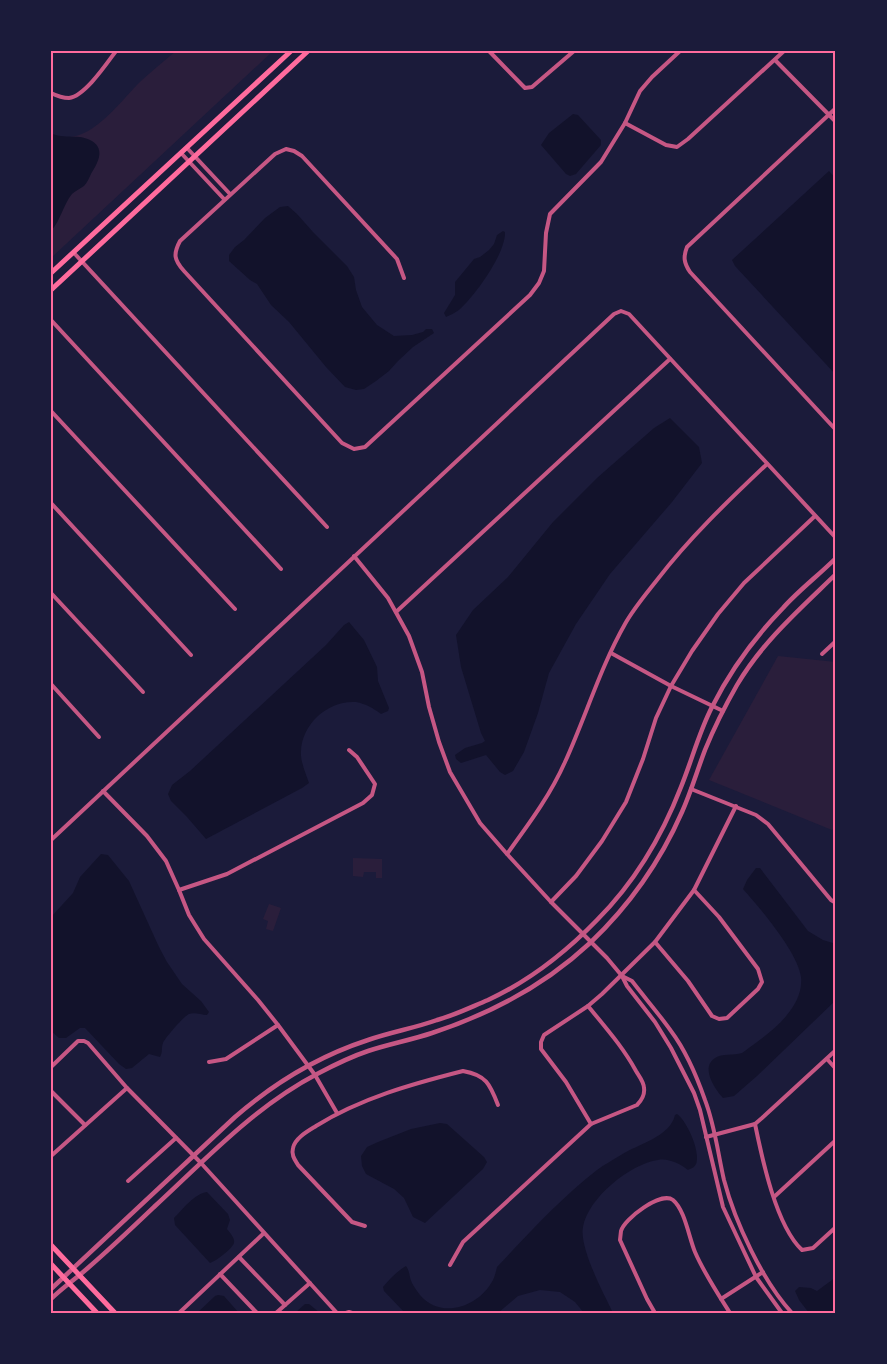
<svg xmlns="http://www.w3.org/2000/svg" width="887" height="1364" font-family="Lato,sans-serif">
  <rect width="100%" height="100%" fill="#1b1b3a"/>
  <g fill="#2a1e3b">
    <path d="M 176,51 L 273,51 L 51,258 L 51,133 C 86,152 119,102 141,81 C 152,71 164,61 176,51 Z"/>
    <polygon points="778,656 836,662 836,826 832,830 709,780"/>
    <polygon points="353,858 382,859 382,878 376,878 376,872 364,872 363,877 353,876"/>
    <polygon points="269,904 281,908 273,931 266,929 268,921 263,919"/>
  </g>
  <g fill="#12122b">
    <polygon points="573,114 578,115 601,140 601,145 576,174 570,176 566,174 541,145 549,133"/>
    <path d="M 51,133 C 64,140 79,133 92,141 C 106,150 97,164 91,174 C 89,178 87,183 84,186 C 80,189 75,191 72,194 C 63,205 61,220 51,231 Z"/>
    <polygon points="829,171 836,179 836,375 735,266 732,260"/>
    <polygon points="288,206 297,214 313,232 347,266 354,277 356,290 362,307 377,325 394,336 412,335 423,332 426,329 432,329 434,333 413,347 398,361 389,371 376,381 364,389 356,390 345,387 326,367 289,322 271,305 257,284 250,280 229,261 229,255 235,247 244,240 265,218 280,207"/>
    <path d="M 503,231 L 505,232 C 506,253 475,296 459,310 C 455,313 450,315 446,317 L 444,313 L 455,295 L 455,282 L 474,259 L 480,257 L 489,250 L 494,244 L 497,235 Z"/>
    <polygon points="670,418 699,447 702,463 672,502 610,574 576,624 549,673 538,713 524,752 513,771 505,775 500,772 486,755 461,763 456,759 455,755 465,748 482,743 485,741 481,733 461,667 456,635 473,610 508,577 553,522 597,478 654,428"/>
    <path d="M 349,622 L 364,640 L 377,667 L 378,681 L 389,708 L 388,711 L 381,714 C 373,708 366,704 356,702 C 328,700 302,724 301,751 C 300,761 306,774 309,783 L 302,788 L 206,839 L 187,817 L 171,801 L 168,794 L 172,785 L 190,771 L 326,645 L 344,625 Z"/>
    <path d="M 101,854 L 108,855 L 129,881 L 159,947 L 167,962 L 182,984 L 201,1001 L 209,1012 L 207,1015 C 201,1015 195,1012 189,1014 C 184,1016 165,1038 163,1043 C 161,1048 163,1052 160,1057 L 149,1054 L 132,1068 L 126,1069 L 119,1064 L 85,1028 L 80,1028 L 66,1038 L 59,1038 L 51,1031 L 51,917 L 73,893 L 80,877 Z"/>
    <path d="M 756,868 L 760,868 L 808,931 L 823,940 L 836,944 L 836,1000 L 757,1076 L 734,1096 L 723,1098 C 715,1089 700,1068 715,1058 C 722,1053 734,1056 742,1053 C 745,1051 750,1047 753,1045 C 774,1030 804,1006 801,977 C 798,953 760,908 743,889 L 747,880 Z"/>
    <path d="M 677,1114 C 687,1121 701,1152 696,1164 C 694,1168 692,1168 688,1170 C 680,1164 669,1158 658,1160 C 630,1164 588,1198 583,1227 C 579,1248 604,1294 613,1313 L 584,1313 L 575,1302 L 560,1292 L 540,1290 L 518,1296 L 498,1313 L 405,1313 L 384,1291 L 383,1287 C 389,1280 397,1271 406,1266 C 410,1271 409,1277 412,1283 C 414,1287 417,1291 420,1295 C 441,1320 479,1307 493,1280 C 495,1276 496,1271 497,1267 C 529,1233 561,1198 597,1170 C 605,1164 613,1160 621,1155 C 638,1144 670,1137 675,1115 Z"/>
    <polygon points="440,1123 447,1124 484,1157 487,1162 483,1169 425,1223 413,1217 404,1198 394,1189 366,1174 362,1166 361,1156 367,1147 378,1142 411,1129"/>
    <path d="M 207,1192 L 228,1214 L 230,1220 L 227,1229 C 230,1233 235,1238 234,1243 C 232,1249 216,1261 210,1263 L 175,1225 L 174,1218 C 183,1209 194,1194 207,1192 Z"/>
    <polygon points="836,1277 836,1313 809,1313 799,1300 795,1291 799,1287 811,1288 817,1291"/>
    <polygon points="218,1295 224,1296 239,1313 197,1313 215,1296"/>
    <polygon points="305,1304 309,1304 320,1313 295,1313"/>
  </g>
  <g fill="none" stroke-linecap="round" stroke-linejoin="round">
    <g stroke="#c65784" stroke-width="4">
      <polyline points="489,51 525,88 532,87 574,51"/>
      <polyline points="775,60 836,122"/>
      <path d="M 51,93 C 57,96 63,98 69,98 C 85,96 107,63 116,51"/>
      <path d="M 836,108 L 687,247 C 683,257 684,263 690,272 L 836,430"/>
      <polyline points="625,123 666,145 677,147 688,139 784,51"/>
      <polyline points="187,148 230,194"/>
      <polyline points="181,153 224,199"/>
      <polyline points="74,253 327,527"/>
      <path d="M 404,278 L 397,259 L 302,156 L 294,151 L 286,149 L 275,154 L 180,241 C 173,254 174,260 184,271 L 342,443 L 354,449 L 365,447 L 530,295 L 539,283 L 544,271 L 546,233 L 550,214 L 601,162 L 625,123 L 640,91 L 652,77 L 680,51"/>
      <polyline points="51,320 281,569"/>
      <polyline points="51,411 235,609"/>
      <polyline points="51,503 191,655"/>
      <polyline points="354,556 388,598 409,636 422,672 429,707 439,742 450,772 480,823 507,854 551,902 607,958 622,976 627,986 655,1022 671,1048 694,1093 700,1110 723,1207 756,1277 782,1313"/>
      <polyline points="51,593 143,692"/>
      <polyline points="396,612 670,359"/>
      <polyline points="611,653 671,686 723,711"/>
      <polyline points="822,654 836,641"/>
      <polyline points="51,684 99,737"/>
      <polyline points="691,789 756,815 768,824 831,900 836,903"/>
      <polyline points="103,791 147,836 166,861 179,890 189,915 204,939 258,1000 278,1025 315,1075 337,1113"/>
      <polyline points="51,840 614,314 621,311 629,314 836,538"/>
      <path d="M 507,854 C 528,825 550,796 565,762 C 586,716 600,668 625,624 C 634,608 646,594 657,580 C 690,537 727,502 767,464"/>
      <polyline points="179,890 227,874 363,803 372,795 375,784 357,757 349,750"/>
      <polyline points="551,902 576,876 602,841 626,802 643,759 656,718 671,686 692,651 718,614 744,583 815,516"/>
      <polyline points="655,942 688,981 712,1016 719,1019 727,1018 758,989 762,982 758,969 719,917 694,890"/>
      <path d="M 622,976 L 632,981 C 645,998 659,1014 671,1031 C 686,1051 697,1077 705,1100 C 715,1126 718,1154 724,1180 C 735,1222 763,1282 792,1313"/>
      <polyline points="827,1059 836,1069"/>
      <polyline points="209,1062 226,1059 278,1025"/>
      <polyline points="51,1067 78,1041 84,1041 88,1043 127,1088 201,1163 337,1313"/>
      <polyline points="51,1091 85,1125"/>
      <polyline points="591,1124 566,1082 541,1049 541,1042 544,1035 588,1006 602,994 655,942 694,890 736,806"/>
      <path d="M 755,1124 C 762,1158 776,1226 802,1250 L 813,1248 L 836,1227"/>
      <polyline points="706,1137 755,1124 762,1118 836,1050"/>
      <polyline points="51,1156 127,1088"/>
      <polyline points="128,1181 176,1138"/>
      <polyline points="774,1197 836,1140"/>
      <path d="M 365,1226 L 352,1222 L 298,1165 C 295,1160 291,1155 293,1148 C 295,1138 308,1131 316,1126 C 361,1098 412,1084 463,1071 C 486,1075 490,1084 498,1105"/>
      <polyline points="239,1257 285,1305"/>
      <path d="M 450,1265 L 463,1242 L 591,1124 L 637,1105 C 641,1101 645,1095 644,1088 C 644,1082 639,1076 636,1071 C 623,1047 605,1027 588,1006"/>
      <polyline points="220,1274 257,1313"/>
      <polyline points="721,1299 763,1272"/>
      <polyline points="179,1313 264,1233"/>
      <polyline points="276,1313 310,1283"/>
      <polyline points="346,1313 349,1312 352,1313"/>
      <path d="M 655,1313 L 647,1299 L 620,1240 C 620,1240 621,1231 621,1231 C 624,1219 661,1191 673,1200 C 685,1210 689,1238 695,1252 C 704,1273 718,1294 730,1313"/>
    </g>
    <g stroke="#c65784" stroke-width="4.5">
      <path d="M 51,1289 L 235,1117 C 274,1083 319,1056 368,1040 C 391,1032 415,1028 437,1020 C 455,1015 471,1007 488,1000 C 529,981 566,952 597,920 C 634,883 662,836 681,787 C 692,760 699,732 712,707 C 730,671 755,637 783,608 C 799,590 819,575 836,558"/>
      <path d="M 51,1299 C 63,1287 77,1278 89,1267 C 111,1248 133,1227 154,1207 C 206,1159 254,1107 317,1074 C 334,1065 350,1057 368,1051 C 389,1044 411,1040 432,1033 C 490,1014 545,985 590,943 C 629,906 660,862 682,812 C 691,792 697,771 705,750 C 714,728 725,706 737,685 C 763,641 800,609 836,574"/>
    </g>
    <g stroke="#ff6b9d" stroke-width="5">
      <polyline points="51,273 291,51"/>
      <polyline points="51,290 308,51"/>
      <polyline points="51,1245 115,1313"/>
      <polyline points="51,1264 97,1313"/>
    </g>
  </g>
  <rect width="887" height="1364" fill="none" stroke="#1b1b3a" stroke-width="105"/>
  <rect x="52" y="52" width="782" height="1260" fill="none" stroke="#ff6b9d" stroke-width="2"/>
</svg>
